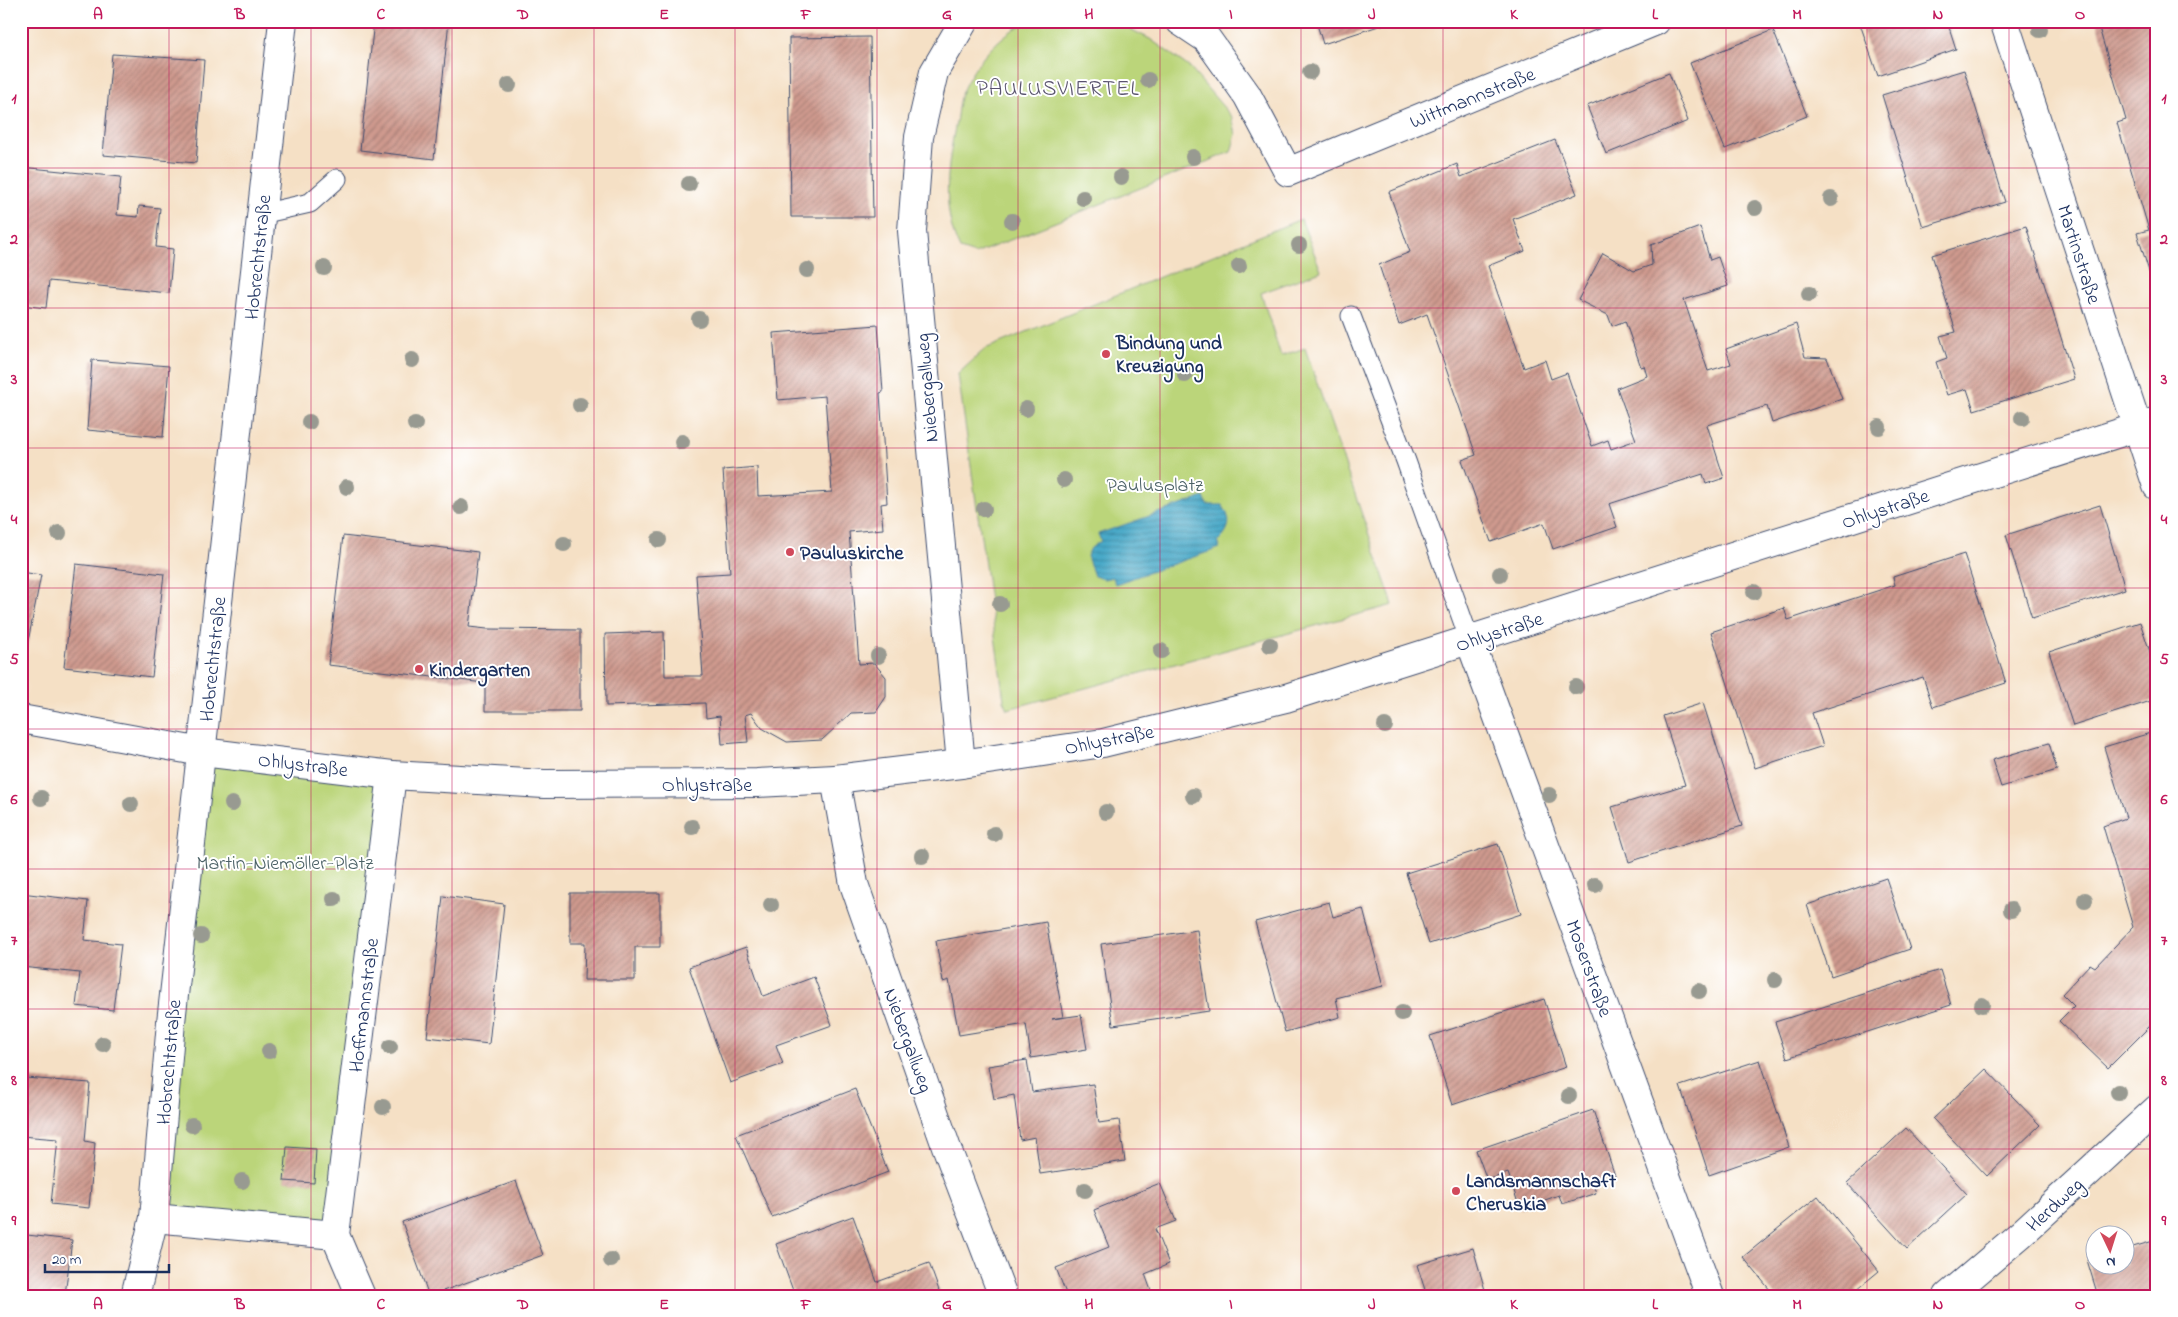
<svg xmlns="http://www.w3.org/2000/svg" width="2178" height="1317" font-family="'Indie Flower',sans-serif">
  <defs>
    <pattern id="water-rules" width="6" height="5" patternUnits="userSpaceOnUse" patternTransform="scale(1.25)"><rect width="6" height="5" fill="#48a9c8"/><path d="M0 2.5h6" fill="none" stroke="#3b8aa6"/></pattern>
    <pattern id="building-hatch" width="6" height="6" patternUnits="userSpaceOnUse" patternTransform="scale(1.25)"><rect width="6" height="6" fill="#cf9a8e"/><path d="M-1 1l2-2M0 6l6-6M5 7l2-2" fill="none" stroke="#a77e77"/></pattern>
  </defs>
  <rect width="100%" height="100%" fill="#fff"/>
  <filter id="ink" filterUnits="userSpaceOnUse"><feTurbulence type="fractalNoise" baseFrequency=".02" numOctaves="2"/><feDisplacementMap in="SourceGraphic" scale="10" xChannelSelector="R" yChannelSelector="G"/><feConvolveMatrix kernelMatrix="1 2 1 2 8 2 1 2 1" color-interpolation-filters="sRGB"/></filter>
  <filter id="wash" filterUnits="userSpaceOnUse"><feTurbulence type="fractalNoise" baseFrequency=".0096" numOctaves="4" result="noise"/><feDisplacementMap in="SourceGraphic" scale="20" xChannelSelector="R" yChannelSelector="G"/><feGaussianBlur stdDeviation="1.12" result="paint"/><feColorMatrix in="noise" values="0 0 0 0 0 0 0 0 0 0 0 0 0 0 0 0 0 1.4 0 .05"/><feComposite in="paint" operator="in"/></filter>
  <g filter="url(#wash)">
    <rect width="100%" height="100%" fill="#f5e0c5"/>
    <g fill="#bbd57a" stroke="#6b826c">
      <path d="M 1032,21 L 1114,21 L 1150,39 L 1189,67 L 1232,117 L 1236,134 L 1231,152 L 975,254 L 960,249 C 940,209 948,164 956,122 C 958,112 958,100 962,92 C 973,65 1004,28 1032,21 Z"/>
      <polygon points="1301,219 1321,271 1261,293 1281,356 1305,348 1393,605 1008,709 1004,700 958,374 985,349"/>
      <polygon points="202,752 392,775 335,1235 154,1218"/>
    </g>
    <path fill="url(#water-rules)" stroke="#326c93" d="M 1204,497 L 1207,505 L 1222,505 C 1232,519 1231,529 1218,541 L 1220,548 L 1115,584 L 1113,577 L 1104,579 L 1094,576 L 1087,556 L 1091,548 L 1101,541 L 1098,534 Z"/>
    <g id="blocks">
      <g fill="url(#building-hatch)">
        <polygon points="374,21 449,21 434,159 360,150"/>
        <polygon points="1316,21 1391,21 1391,22 1323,44"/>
        <polygon points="1859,21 1947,21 1956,49 1878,76"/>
        <polygon points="2097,21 2157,21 2157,297 2137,233 2149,230 2117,123 2126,120"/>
        <polygon points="1773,30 1807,116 1725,149 1690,63"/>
        <polygon points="870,37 873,217 791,217 789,38"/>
        <polygon points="112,54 204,60 196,163 103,155"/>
        <polygon points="1964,70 2005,202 1923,227 1882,95"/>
        <polygon points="1669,73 1688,121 1606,154 1587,106"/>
        <polygon points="1555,140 1577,194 1513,219 1525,251 1488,266 1524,368 1545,360 1551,379 1567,373 1592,446 1608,440 1611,449 1636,440 1617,388 1647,376 1644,366 1641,367 1625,321 1612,326 1608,315 1578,300 1603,253 1634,271 1652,265 1651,245 1700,227 1710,260 1718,257 1728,286 1684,300 1708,371 1731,364 1726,349 1796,324 1805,357 1827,358 1842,399 1772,423 1767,406 1707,425 1724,478 1706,484 1703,474 1609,504 1617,527 1553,549 1544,523 1491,542 1462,460 1476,455 1427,314 1399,325 1379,265 1410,252 1389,192 1457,164 1461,177"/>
        <polygon points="21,167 121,177 117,215 138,217 139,206 160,208 156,247 173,249 169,293 49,281 46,308 21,305 21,248 26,249 30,212 21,212"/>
        <polygon points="2026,226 2074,379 1974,410 1967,389 1947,395 1936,362 1947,358 1940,336 1956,332 1932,255"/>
        <polygon points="878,325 883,392 880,393 887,503 881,504 883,529 849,532 859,664 874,663 886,677 886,697 876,712 851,713 822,740 787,742 762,728 751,713 745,715 748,742 722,744 720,716 706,718 705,703 606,706 605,634 664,632 665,676 703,676 696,575 730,573 723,470 757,467 758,496 832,492 825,396 778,400 773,333"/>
        <polygon points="92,360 169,366 163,437 87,430"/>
        <polygon points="2100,505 2125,589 2032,618 2006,535"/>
        <polygon points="343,536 478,552 469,627 487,629 580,630 580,711 485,711 485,683 328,665"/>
        <polygon points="1964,554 2006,683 1933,707 1923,677 1812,713 1823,746 1755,768 1711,632 1784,608 1788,620 1895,585 1893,577"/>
        <polygon points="76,564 164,574 152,677 64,667"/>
        <polygon points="21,572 41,575 25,657 21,656"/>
        <polygon points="2140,622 2157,673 2157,699 2073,726 2049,652"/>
        <polygon points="1703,703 1742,826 1629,862 1612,807 1685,785 1663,716"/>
        <polygon points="2157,731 2157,1019 2108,1068 2059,1021 2074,1006 2062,994 2090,964 2095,967 2133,927 2103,826 2126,818 2104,747"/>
        <polygon points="2049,743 2057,770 2001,787 1992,760"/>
        <polygon points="1498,844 1521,914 1429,944 1406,873"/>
        <polygon points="1886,878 1910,949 1831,976 1807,905"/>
        <polygon points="21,893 88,901 84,940 121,944 113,1010 76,1006 80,973 21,967"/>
        <polygon points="570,893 660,893 660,947 635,947 635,980 584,980 585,943 570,943"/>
        <polygon points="443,896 504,904 489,1044 427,1037"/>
        <polygon points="1329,902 1333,917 1363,909 1383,986 1336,998 1340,1017 1285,1032 1255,922"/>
        <polygon points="1046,922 1063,1017 1052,1019 1081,1015 1087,1049 1031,1058 1026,1024 959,1035 949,980 943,982 936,941"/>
        <polygon points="1197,930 1209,1011 1113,1025 1101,944"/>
        <polygon points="746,947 763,996 814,977 832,1025 776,1045 783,1064 730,1083 689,967"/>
        <polygon points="1940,970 1951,1005 1787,1058 1775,1022"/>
        <polygon points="1544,999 1566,1067 1452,1105 1430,1036"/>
        <polygon points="1027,1060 1032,1092 1093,1084 1099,1123 1119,1120 1125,1161 1040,1174 1035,1137 1020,1140 1014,1095 994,1099 988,1066"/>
        <polygon points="1760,1060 1789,1147 1709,1175 1680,1086"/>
        <polygon points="1986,1069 2040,1125 1987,1176 1933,1119"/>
        <polygon points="26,1078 90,1083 85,1141 95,1143 89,1208 51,1204 58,1139 21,1136 21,1093 24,1093"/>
        <polygon points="855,1089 888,1172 772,1217 736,1135"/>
        <polygon points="1593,1110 1615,1176 1593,1184 1596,1193 1562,1204 1559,1195 1520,1209 1508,1173 1487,1180 1476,1150"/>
        <polygon points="1906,1128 1967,1194 1907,1249 1847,1183"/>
        <polygon points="287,1147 316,1149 314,1183 284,1181"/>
        <polygon points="516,1181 543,1255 429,1296 402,1222"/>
        <polygon points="1160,1183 1176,1221 1155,1229 1169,1264 1145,1274 1153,1296 1067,1296 1056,1268 1109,1247 1094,1210"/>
        <polygon points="1818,1196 1879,1271 1856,1290 1862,1296 1775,1296 1743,1257"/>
        <polygon points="853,1216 877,1282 929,1263 941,1296 795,1296 776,1244"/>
        <polygon points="27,1235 72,1240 65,1295 51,1293 51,1296 21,1296"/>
        <polygon points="2157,1240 2157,1296 2098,1296 2087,1260 2096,1257 2096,1264 2126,1264 2126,1249"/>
        <polygon points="1473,1248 1485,1290 1466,1296 1427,1296 1417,1265"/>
      </g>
    </g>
  </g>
  <g filter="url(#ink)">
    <use href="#blocks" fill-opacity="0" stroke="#3c4a6d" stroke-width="1"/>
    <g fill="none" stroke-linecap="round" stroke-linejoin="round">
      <g stroke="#3c4a6d" stroke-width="21">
        <g id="service">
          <polyline points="261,214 310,203 337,179"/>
          <polyline points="1351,316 1406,461 1470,641"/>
        </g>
      </g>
      <g stroke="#3c4a6d" stroke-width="30">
        <g id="minor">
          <polyline points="1180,21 1207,39 1247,95 1288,172 1656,21"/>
          <polyline points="2004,21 2157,486"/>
          <polyline points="1470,641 1710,1296"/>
          <polyline points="21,719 202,752 392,775 544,784 757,783 835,779 961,764 1103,743 1286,698 2157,421"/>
          <polyline points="961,764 912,231 919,137 934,72 964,21"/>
          <polyline points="835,779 854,884 946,1146 1003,1296"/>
          <polyline points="154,1218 335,1235"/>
          <polyline points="135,1296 154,1218 171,1022 283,21"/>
          <polyline points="361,1296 335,1235 392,775"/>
          <polyline points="1948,1296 2021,1234 2157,1109"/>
        </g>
      </g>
      <use href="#service" stroke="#fff" stroke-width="19"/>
      <use href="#minor" stroke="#fff" stroke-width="28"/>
    </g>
    <g fill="#989a91">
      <circle cx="2040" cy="30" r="8"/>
      <circle cx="1310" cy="72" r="8"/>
      <circle cx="1148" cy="80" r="8"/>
      <circle cx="509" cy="85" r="8"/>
      <circle cx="1193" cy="157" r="8"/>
      <circle cx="1121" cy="177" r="8"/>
      <circle cx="689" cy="184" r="8"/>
      <circle cx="1083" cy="198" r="8"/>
      <circle cx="1831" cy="199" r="8"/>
      <circle cx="1755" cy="208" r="8"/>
      <circle cx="1012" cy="221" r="8"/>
      <circle cx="1299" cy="245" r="8"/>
      <circle cx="1239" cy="266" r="8"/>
      <circle cx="324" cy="268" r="8"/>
      <circle cx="807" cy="270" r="8"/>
      <circle cx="1809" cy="294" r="8"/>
      <circle cx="699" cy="319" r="8"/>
      <circle cx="412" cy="360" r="8"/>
      <circle cx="1185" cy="375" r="8"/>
      <circle cx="580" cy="405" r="8"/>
      <circle cx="1026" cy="409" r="8"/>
      <circle cx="2022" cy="418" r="8"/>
      <circle cx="309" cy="422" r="8"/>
      <circle cx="415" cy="424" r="8"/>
      <circle cx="1879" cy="427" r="8"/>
      <circle cx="682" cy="442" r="8"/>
      <circle cx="1064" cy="480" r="8"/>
      <circle cx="347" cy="487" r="8"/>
      <circle cx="461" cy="507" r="8"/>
      <circle cx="984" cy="509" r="8"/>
      <circle cx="59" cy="533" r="8"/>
      <circle cx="659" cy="540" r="8"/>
      <circle cx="564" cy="544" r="8"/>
      <circle cx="1500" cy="574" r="8"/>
      <circle cx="1754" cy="592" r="8"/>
      <circle cx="1000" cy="604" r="8"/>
      <circle cx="1270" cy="645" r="8"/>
      <circle cx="1161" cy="651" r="8"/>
      <circle cx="878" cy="656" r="8"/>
      <circle cx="1576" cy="687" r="8"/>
      <circle cx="1385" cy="726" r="8"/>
      <circle cx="1549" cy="795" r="8"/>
      <circle cx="1193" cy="796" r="8"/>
      <circle cx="41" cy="798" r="8"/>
      <circle cx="131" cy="804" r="8"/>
      <circle cx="232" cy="804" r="8"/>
      <circle cx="1106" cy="812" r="8"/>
      <circle cx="692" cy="827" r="8"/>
      <circle cx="994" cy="834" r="8"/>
      <circle cx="922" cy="856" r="8"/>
      <circle cx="1595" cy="885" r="8"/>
      <circle cx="334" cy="899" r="8"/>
      <circle cx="2085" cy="900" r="8"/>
      <circle cx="771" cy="905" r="8"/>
      <circle cx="2011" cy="910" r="8"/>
      <circle cx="201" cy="936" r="8"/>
      <circle cx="1775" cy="980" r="8"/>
      <circle cx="1699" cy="991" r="8"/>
      <circle cx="1982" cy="1005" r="8"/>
      <circle cx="1402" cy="1013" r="8"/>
      <circle cx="103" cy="1044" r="8"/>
      <circle cx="390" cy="1047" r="8"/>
      <circle cx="269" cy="1051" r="8"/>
      <circle cx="2118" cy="1092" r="8"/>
      <circle cx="1569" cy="1096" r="8"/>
      <circle cx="383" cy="1107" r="8"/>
      <circle cx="192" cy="1125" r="8"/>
      <circle cx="242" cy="1181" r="8"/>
      <circle cx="1085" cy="1190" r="8"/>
      <circle cx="611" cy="1260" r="8"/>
    </g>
  </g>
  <path fill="none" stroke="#c2185b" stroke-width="1" stroke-opacity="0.55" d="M 169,21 L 169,1296M 311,21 L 311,1296M 452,21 L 452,1296M 594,21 L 594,1296M 735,21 L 735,1296M 877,21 L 877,1296M 1018,21 L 1018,1296M 1160,21 L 1160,1296M 1301,21 L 1301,1296M 1443,21 L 1443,1296M 1584,21 L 1584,1296M 1726,21 L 1726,1296M 1867,21 L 1867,1296M 2009,21 L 2009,1296M 21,168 L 2157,168M 21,308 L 2157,308M 21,448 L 2157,448M 21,588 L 2157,588M 21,729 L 2157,729M 21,869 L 2157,869M 21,1009 L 2157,1009M 21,1149 L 2157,1149"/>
  <g fill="#d1495b" stroke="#fff" stroke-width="2">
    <circle cx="1106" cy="354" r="5"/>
    <circle cx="790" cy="552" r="5"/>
    <circle cx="419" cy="669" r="5"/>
    <circle cx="1456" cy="1191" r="5"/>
  </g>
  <g text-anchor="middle" stroke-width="4" stroke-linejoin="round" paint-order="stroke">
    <g font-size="20" fill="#1b2f5e" stroke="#fff">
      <text transform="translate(1472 97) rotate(-22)" y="7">Wittmannstraße</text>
      <text transform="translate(2080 254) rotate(72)" y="7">Martinstraße</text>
      <text transform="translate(257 257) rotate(-84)" y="7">Hobrechtstraße</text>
      <text transform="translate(926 388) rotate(-95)" y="7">Niebergallweg</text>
      <text transform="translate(1885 508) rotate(-18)" y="7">Ohlystraße</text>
      <text transform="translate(1499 631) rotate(-18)" y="7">Ohlystraße</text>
      <text transform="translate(212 659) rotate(-84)" y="7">Hobrechtstraße</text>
      <text transform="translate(1109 739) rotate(-11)" y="7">Ohlystraße</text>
      <text transform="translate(303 764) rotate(7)" y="7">Ohlystraße</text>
      <text x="707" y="791">Ohlystraße</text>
      <text transform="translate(1590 968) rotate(70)" y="7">Moserstraße</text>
      <text transform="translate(363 1005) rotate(-83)" y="7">Hoffmannstraße</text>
      <text transform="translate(909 1040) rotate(70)" y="7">Niebergallweg</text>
      <text transform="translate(168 1062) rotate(-85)" y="7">Hobrechtstraße</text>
      <text transform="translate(2054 1204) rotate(-43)" y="7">Herdweg</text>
    </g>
    <g font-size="20" font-weight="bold" fill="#1b2f5e" stroke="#fff" text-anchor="start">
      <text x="1116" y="349">Bindung und<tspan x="1116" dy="23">Kreuzigung</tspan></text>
      <text x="800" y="559">Pauluskirche</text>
      <text x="429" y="676">Kindergarten</text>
      <text x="1466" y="1187">Landsmannschaft<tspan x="1466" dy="23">Cheruskia</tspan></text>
    </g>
    <g font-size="20" fill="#4b6166" stroke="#fff">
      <text x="1155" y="491">Paulusplatz</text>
      <text x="285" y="869">Martin-Niemöller-Platz</text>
    </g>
    <g font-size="22" letter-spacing="1" fill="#5a546f" stroke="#fff">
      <text x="1058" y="95">PAULUSVIERTEL</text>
    </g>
  </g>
  <rect width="2178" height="1317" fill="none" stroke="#fff" stroke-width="55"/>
  <g transform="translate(2110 1250) rotate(176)"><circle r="24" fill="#ffffff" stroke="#a4acbf"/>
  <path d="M0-4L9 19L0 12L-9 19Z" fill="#d1495b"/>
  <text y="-8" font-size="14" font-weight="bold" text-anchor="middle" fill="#1b2f5e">N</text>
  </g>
  <path d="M45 1264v8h124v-8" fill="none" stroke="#1b2f5e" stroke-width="2.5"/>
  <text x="52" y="1264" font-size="15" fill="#1b2f5e" stroke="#ffffff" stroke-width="4" paint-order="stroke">20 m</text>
  <rect x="28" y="28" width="2122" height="1262" fill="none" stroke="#c2185b" stroke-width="2"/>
  <g font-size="16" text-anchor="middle" font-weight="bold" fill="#c2185b">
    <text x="98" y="19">A</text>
    <text x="240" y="19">B</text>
    <text x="381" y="19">C</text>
    <text x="523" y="19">D</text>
    <text x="664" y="19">E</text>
    <text x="806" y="19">F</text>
    <text x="947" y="19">G</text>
    <text x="1089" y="19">H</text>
    <text x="1231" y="19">I</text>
    <text x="1372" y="19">J</text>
    <text x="1514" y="19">K</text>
    <text x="1655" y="19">L</text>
    <text x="1797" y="19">M</text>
    <text x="1938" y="19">N</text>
    <text x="2080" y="19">O</text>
    <text x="14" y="103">1</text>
    <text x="2164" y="103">1</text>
    <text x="14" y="244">2</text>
    <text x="2164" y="244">2</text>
    <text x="14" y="384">3</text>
    <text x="2164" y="384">3</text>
    <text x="14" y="524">4</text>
    <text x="2164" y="524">4</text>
    <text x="14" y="664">5</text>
    <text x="2164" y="664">5</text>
    <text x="14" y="804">6</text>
    <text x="2164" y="804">6</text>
    <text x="14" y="945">7</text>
    <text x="2164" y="945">7</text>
    <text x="14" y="1085">8</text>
    <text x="2164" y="1085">8</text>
    <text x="14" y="1225">9</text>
    <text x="2164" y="1225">9</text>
    <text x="98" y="1309">A</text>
    <text x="240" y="1309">B</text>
    <text x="381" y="1309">C</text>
    <text x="523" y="1309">D</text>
    <text x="664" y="1309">E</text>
    <text x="806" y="1309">F</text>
    <text x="947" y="1309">G</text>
    <text x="1089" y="1309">H</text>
    <text x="1231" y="1309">I</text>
    <text x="1372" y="1309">J</text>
    <text x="1514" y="1309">K</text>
    <text x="1655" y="1309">L</text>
    <text x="1797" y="1309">M</text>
    <text x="1938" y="1309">N</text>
    <text x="2080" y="1309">O</text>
  </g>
</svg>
